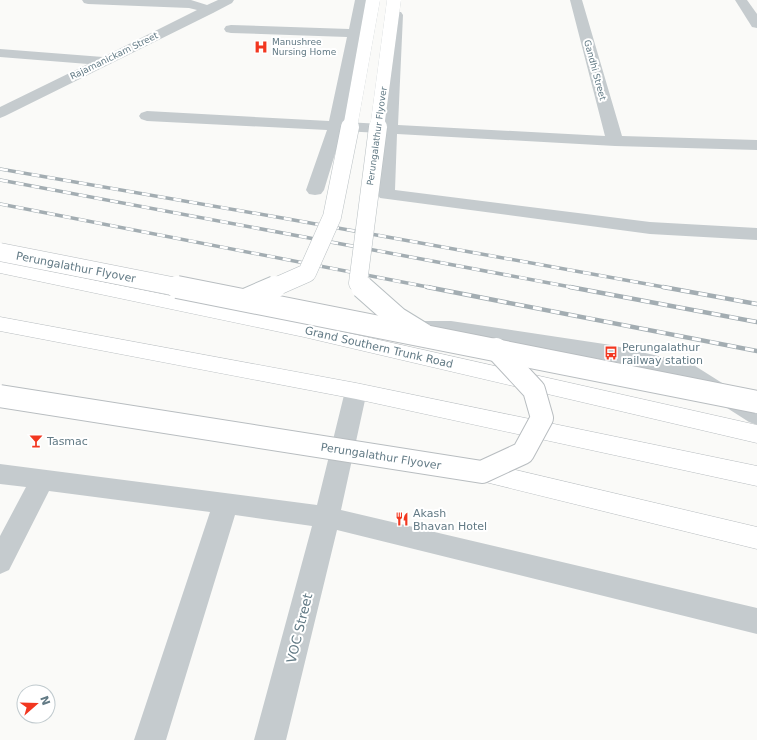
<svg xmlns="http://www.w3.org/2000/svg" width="757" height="740" font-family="'DejaVu Sans',sans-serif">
  <rect width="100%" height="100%" fill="#fafaf8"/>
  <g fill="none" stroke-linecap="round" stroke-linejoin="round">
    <g stroke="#b8bdc0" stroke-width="1">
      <g id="highway">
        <polygon points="0,261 304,323 757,425 757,443 304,337 0,273"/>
        <polygon points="0,317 356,383 757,466 757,486 356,399 0,331"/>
        <polygon points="482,462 757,527 757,549 473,479 470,472 473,465"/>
      </g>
    </g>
    <g fill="#c5cbce" fill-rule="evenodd">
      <polygon points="82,0 191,0 207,5 218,0 234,0 232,3 213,13 5,116 0,118 0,107 88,64 0,57 0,49 103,57 197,10 189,8 88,4 84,3"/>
      <polygon points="355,0 367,0 345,122 382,124 389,15 391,12 401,12 403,15 398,125 605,136 570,0 582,0 622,136 757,140 757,150 615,146 397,134 395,190 650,222 757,228 757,240 650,234 380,198 377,194 381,133 342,131 324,190 321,194 315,195 309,194 306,190 327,130 147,121 141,119 139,116 141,113 147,111 329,121 347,37 231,33 226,32 224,29 226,26 231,25 349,29"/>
      <polygon points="735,0 747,0 757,14 757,28 752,27"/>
      <polygon points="412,321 451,321 611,345 684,362 692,364 757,405 757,425 749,422 677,376 611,361 451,335 412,335 405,333 402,328 405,323"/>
      <polygon points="356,383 364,385 367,391 341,510 757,608 757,634 337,530 286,740 254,740 312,526 235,515 166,740 134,740 210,512 49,491 9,570 0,574 0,536 26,487 0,484 0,464 317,505 345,391 348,385"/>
    </g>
    <use href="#highway" fill="#fff" fill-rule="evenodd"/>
    <g stroke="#a3adb2" stroke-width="3.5">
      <g id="rail-far1">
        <polyline points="0,169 288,219 669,288"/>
        <polyline points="0,180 576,288"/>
        <polyline points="0,204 433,288"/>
      </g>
    </g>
    <g stroke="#a3adb2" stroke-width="4.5">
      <g id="rail">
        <polyline points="427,287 757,351"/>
        <polyline points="570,287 757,322"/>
        <polyline points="663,287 757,304"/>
      </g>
    </g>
    <use href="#rail-far1" stroke="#fff" stroke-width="2.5" stroke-dasharray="8" stroke-linecap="butt"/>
    <use href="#rail" stroke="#fff" stroke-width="3" stroke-dasharray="9" stroke-linecap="butt"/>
    <g stroke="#b8bfc2" stroke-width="14" stroke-linecap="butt">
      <g id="major-bridge-far2">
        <polyline points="350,128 373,0"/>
        <polyline points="377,128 394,0"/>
      </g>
    </g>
    <g stroke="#b8bfc2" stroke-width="19" stroke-linecap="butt">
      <g id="major-bridge-far1">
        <polyline points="273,288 307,273 332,217 350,127"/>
        <polyline points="364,288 358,283 378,127"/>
      </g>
    </g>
    <g stroke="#b8bfc2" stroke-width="24" stroke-linecap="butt">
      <g id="major-bridge">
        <polyline points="362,287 397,318 423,334"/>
        <polyline points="245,300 275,287"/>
      </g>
    </g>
    <g stroke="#b8bdc0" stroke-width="19" stroke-linecap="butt">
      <polyline id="highway-bridge-far1" points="0,252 182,288"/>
    </g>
    <g stroke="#b8bdc0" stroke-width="24" stroke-linecap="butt">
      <g id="highway-bridge">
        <polyline points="177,287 757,402"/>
        <polyline points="0,396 482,472 523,453 542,418 534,390 496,349"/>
      </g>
    </g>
    <use href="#major-bridge-far2" stroke="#fff" stroke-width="14"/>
    <use href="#major-bridge-far1" stroke="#fff" stroke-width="18"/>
    <use href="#major-bridge" stroke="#fff" stroke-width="22"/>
    <use href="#highway-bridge-far1" stroke="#fff" stroke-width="18"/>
    <use href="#highway-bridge" stroke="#fff" stroke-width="22"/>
  </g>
  <defs>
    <g id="hospital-bare" transform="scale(1.08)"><path d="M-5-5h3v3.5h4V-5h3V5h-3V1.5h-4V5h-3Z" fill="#f23720" stroke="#fff" stroke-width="2.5" paint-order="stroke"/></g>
    <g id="bus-bare" transform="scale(1.08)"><path d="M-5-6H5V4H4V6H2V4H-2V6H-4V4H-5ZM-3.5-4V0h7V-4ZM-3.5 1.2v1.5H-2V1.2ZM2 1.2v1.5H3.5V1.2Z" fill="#f23720" stroke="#fff" stroke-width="2.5" paint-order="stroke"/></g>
    <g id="bar-bare" transform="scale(1.08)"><path d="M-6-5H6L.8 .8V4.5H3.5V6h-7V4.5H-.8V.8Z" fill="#f23720" stroke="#fff" stroke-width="2.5" paint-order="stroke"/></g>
    <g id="restaurant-bare" transform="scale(1.08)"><path d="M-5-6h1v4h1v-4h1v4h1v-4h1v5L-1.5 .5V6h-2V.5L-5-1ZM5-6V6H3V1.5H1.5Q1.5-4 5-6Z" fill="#f23720" stroke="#fff" stroke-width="2.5" paint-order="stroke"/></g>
  </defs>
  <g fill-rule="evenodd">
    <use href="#hospital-bare" x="261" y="47"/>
    <use href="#bus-bare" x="611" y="353"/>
    <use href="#bar-bare" x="36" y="441"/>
    <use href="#restaurant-bare" x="402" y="519"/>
  </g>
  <g text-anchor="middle" stroke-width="4" stroke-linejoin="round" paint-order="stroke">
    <g font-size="9" fill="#627a85" stroke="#fff" text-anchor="start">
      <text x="272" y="45">Manushree<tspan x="272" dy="10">Nursing Home</tspan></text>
    </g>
    <g font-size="9" fill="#627a85" stroke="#fff">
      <text transform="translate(114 56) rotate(-26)" y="3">Rajamanickam Street</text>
      <text transform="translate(595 70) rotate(75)" y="3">Gandhi Street</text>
      <text transform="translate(377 136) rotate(-82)" y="3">Perungalathur Flyover</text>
    </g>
    <g font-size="11" fill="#627a85" stroke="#fff">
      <text transform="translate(76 267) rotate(11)" y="4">Perungalathur Flyover</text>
      <text transform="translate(379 347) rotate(13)" y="4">Grand Southern Trunk Road</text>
      <text transform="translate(381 456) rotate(9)" y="4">Perungalathur Flyover</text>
    </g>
    <g font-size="11" fill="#627a85" stroke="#fff" text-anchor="start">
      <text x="622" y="351">Perungalathur<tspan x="622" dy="13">railway station</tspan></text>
      <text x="47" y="445">Tasmac</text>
      <text x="413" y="517">Akash<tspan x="413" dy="13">Bhavan Hotel</tspan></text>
    </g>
    <g font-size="13" fill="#627a85" stroke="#fff">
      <text transform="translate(299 628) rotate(-76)" y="5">VOC Street</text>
    </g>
  </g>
  <g transform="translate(36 704) rotate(70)"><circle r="19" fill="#ffffff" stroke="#c0cace"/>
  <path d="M0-3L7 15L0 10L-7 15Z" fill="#f23720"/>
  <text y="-6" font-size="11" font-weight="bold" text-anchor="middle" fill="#627a85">N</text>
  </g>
</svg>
